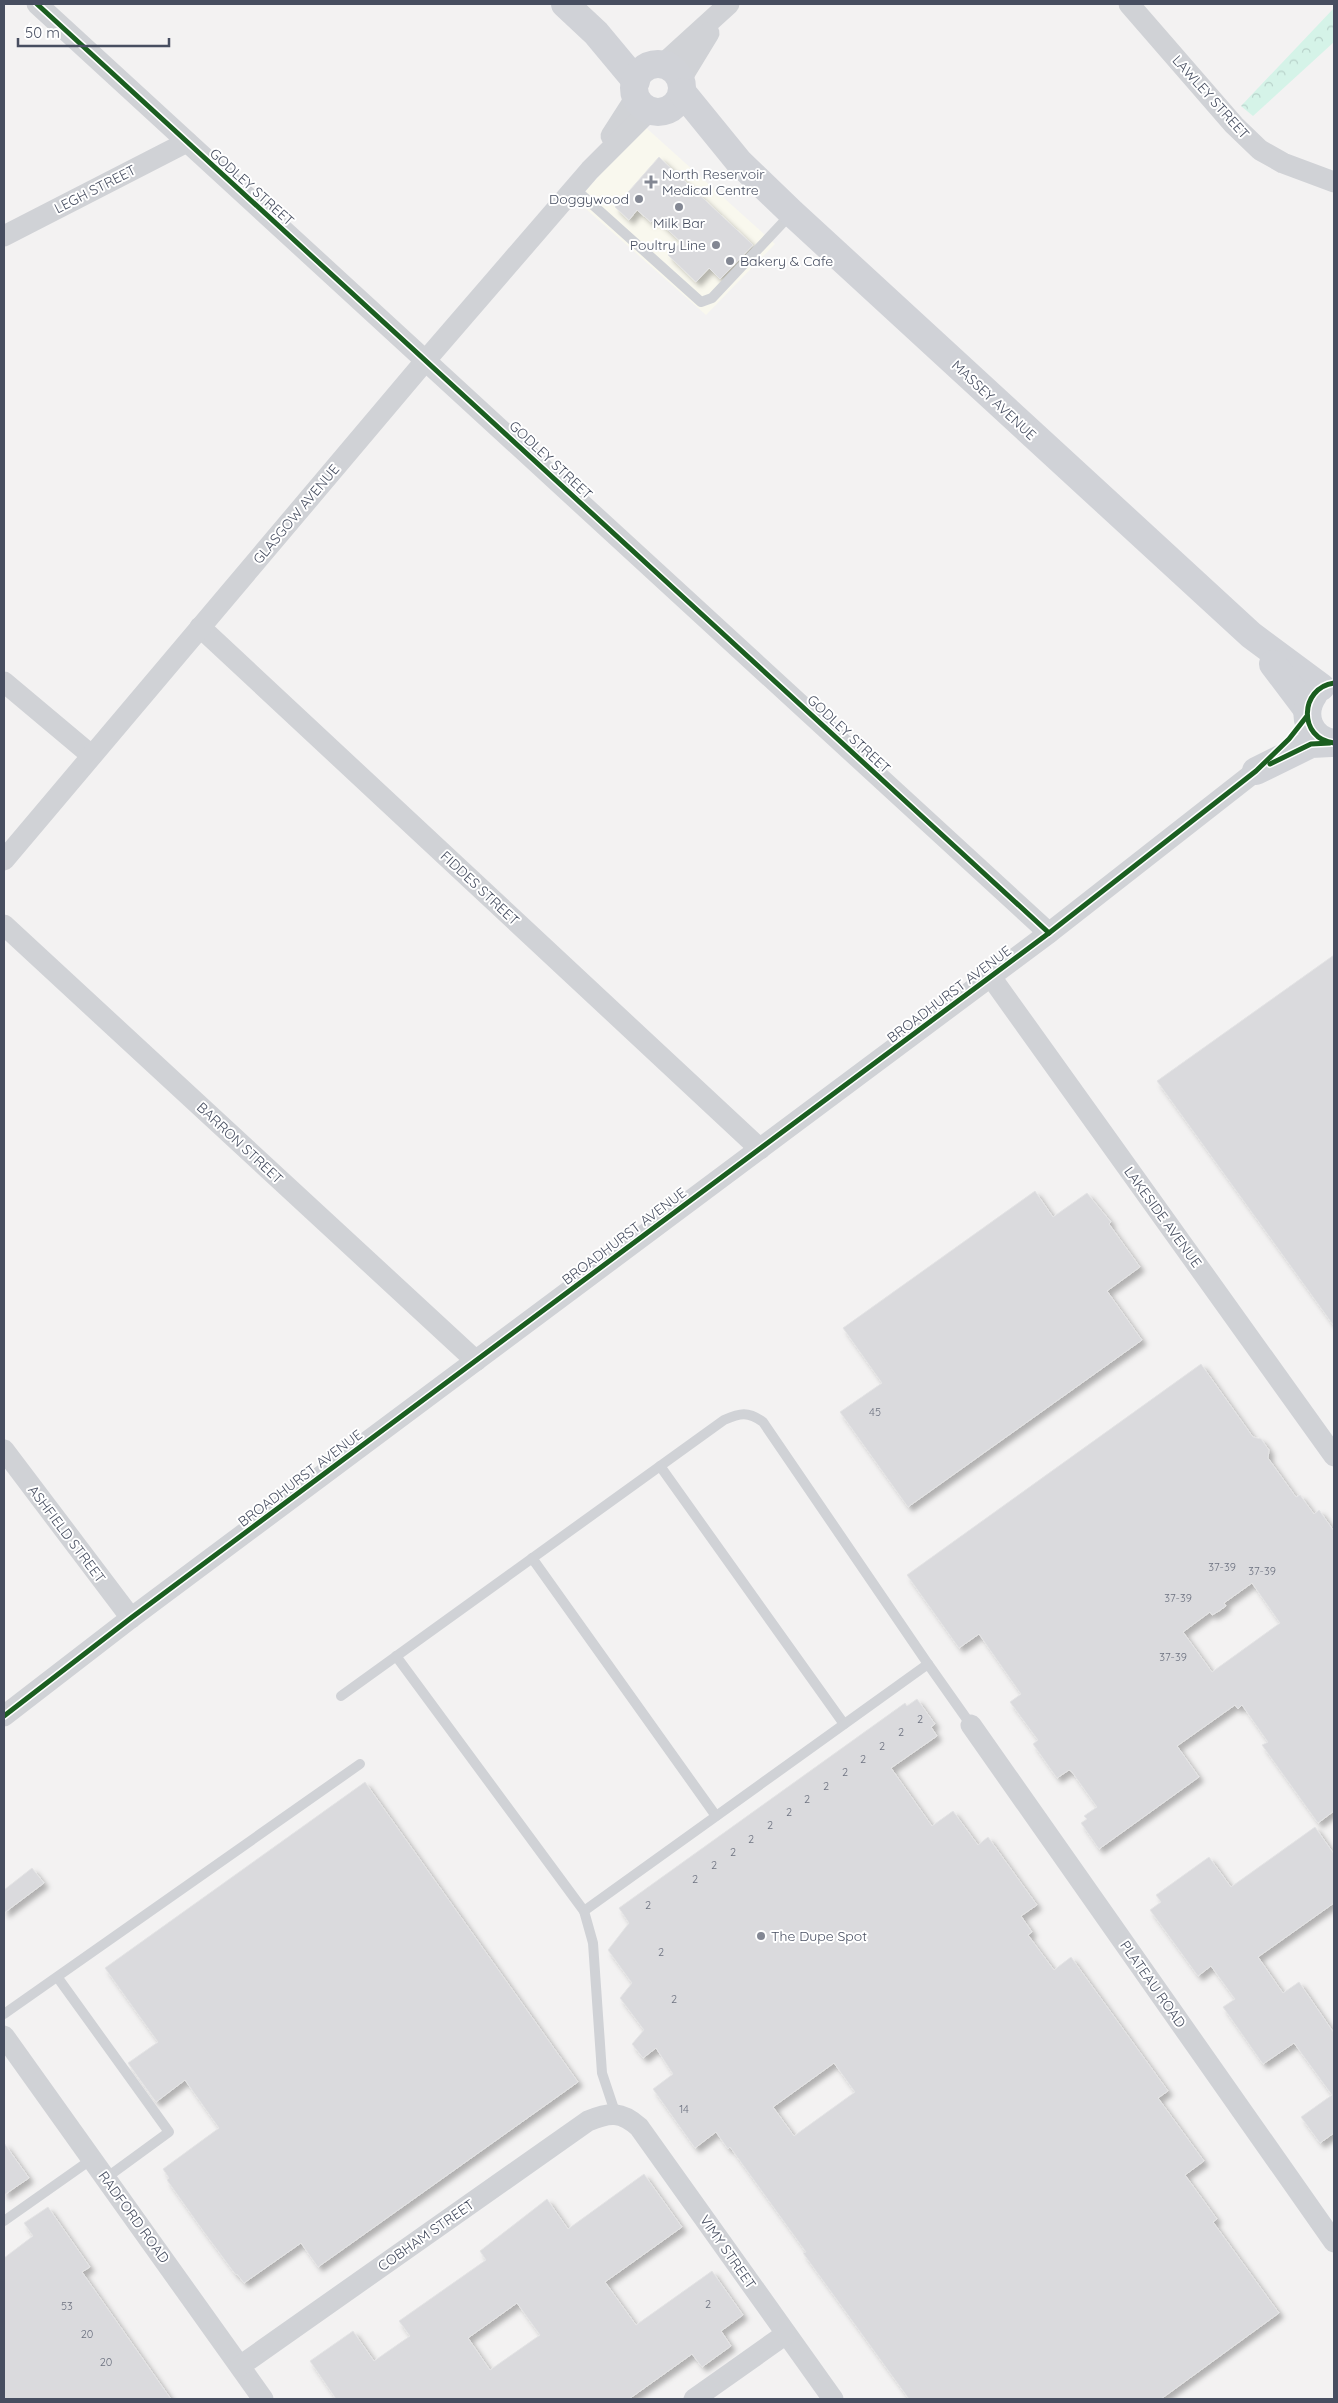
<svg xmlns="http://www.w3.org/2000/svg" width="1338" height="2403" font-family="Quicksand,sans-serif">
  <defs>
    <pattern id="park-crowns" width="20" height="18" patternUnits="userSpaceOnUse" patternTransform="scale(1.25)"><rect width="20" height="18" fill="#d5f3e8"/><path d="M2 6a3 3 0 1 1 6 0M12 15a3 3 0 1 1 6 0" fill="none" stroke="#b8d2ca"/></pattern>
    <filter id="shadow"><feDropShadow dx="4.5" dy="4.5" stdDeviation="2.5" flood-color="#0004"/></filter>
  </defs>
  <rect width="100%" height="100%" fill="#f3f2f2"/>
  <polygon fill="#f9f8ee" points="643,125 775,244 706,315 577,201"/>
  <polygon fill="url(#park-crowns)" points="1334,8 1334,42 1253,116 1241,106"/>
  <g fill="#dadadd" stroke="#e4e4e5" fill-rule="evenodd" filter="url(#shadow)">
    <polygon points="659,157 753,245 720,279 709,268 696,282 668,255 681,242 655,218 651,222 637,210 629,220 615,207"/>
    <polygon points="1334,955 1334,1326 1157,1081"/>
    <polygon points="1035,1191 1053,1217 1087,1193 1111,1222 1109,1224 1140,1267 1107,1291 1142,1340 908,1507 840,1412 882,1383 843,1328"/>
    <path d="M 1201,1364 L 1253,1437 L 1261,1439 L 1269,1450 L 1268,1458 L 1296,1497 L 1300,1495 L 1314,1514 L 1319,1510 L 1334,1531 L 1334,1811 L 1318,1823 L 1262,1745 L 1268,1742 L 1242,1705 L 1238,1709 L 1235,1705 L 1177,1746 L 1199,1777 L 1099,1849 L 1081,1823 L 1087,1819 L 1084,1816 L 1097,1807 L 1072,1772 L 1069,1770 L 1057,1778 L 1033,1744 L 1038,1740 L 1010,1702 L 1021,1694 L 979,1634 L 959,1648 L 907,1575 ZM 1252,1583 L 1280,1623 L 1212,1672 L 1183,1632 L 1210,1612 L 1212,1615 L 1219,1611 L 1226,1606 L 1224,1603 Z"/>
    <path d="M 917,1699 L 935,1724 L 931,1727 L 937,1736 L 891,1768 L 932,1826 L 953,1811 L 978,1845 L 988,1837 L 1037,1905 L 1021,1916 L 1032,1932 L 1028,1935 L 1054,1970 L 1071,1957 L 1168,2091 L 1158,2098 L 1204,2161 L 1185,2175 L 1217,2219 L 1213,2222 L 1279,2313 L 1161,2399 L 909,2399 L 803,2253 L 806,2252 L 730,2147 L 728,2149 L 716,2132 L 695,2148 L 653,2089 L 673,2074 L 656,2048 L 643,2058 L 632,2044 L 644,2030 L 620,1998 L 632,1983 L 608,1950 L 629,1923 L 619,1908 L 905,1703 L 907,1706 ZM 834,2063 L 855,2092 L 794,2136 L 773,2107 Z"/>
    <polygon points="365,1782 578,2082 318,2267 301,2243 244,2283 237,2274 236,2275 204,2232 167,2180 169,2178 163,2169 219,2128 185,2080 156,2102 128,2063 158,2042 105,1968"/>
    <polygon points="1315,1827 1334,1854 1334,1903 1258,1957 1283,1993 1299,1982 1334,2033 1334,2133 1320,2143 1301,2117 1332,2095 1294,2043 1263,2064 1223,2007 1235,1999 1211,1966 1198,1976 1150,1910 1161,1902 1156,1895 1209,1857 1231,1887"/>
    <polygon points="32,1868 44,1883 4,1913 4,1890"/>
    <polygon points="4,2143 29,2178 4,2195"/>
    <path d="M 644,2174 L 682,2227 L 605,2282 L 636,2325 L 712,2271 L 743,2315 L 721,2331 L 731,2346 L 702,2367 L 692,2354 L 629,2399 L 336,2399 L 310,2361 L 353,2331 L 374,2361 L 410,2336 L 399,2321 L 486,2260 L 480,2251 L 547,2199 L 568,2229 ZM 517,2303 L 540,2335 L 490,2370 L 468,2338 Z"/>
    <polygon points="48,2207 90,2267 82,2272 171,2399 4,2399 4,2258 33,2236 24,2223"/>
  </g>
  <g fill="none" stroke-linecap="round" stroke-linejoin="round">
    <g stroke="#d0d2d6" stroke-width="10">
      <polyline points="574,188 701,302 712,298 791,214"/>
      <polyline points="660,1466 844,1724"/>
      <polyline points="532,1558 716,1816"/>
      <polyline points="396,1656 584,1911"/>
      <path d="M 341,1696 L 724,1420 C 740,1413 748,1411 763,1422 L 928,1664"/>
      <polyline points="58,1978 169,2132 106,2178"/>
      <polyline points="4,2014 360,1764"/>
      <polyline points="616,2115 602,2073 593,1943 584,1911 928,1664 971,1725"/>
      <polyline points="4,2221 92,2159"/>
    </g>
    <g stroke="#d0d2d6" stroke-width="21">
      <polyline points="37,4 1049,933"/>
      <polyline points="1129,4 1234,125 1260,150 1283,163 1334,182"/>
      <polyline points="663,64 729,4"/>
      <polyline points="681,79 709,33"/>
      <polyline points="611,136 636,97"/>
      <polyline points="4,236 187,142"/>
      <polyline points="200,627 760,1149"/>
      <polyline points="4,682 91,755"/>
      <polyline points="4,860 426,360 590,170 650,110"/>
      <polyline points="4,925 476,1361"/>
      <polyline points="991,977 1334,1456"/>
      <polyline points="4,1450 131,1618"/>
      <polyline points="4,1716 131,1618 1049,933 1256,771"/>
      <polyline points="971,1725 1334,2242"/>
      <polyline points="4,2036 263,2399"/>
      <path d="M 240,2366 L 588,2121 C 610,2112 621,2111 639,2127 L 833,2399"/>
      <polyline points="694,2399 786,2334"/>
    </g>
    <g stroke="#d0d2d7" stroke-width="28">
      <polyline points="565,4 596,33 636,81"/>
      <circle cx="658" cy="88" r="24"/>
      <polyline points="682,92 739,162 792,213 1251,635 1321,687"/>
      <polyline points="1273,664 1307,709"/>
      <path d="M 1314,694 C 1300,714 1309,740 1334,743"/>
      <polyline points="1256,771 1311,744 1331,743"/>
    </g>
    <g stroke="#fff" stroke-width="8">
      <g id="cycleway">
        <polyline points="37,4 1049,933"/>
        <path d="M 1334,683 C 1299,688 1298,739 1334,743"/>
        <polyline points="1270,764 1311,744 1330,743"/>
        <polyline points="4,1716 131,1618 1049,933 1256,771 1289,739 1307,716"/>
      </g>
    </g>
    <use href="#cycleway" stroke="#1b5e20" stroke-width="5"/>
  </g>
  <g fill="#838793" stroke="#fff" stroke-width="2">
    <path d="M648.5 174.5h5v5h5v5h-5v5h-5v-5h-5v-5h5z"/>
    <circle cx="639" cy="199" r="5"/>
    <circle cx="679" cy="207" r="5"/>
    <circle cx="716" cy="245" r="5"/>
    <circle cx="730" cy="261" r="5"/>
    <circle cx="761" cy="1936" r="5"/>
  </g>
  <g text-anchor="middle" stroke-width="4" stroke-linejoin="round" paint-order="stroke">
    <g font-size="11" fill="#6d7280">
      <text x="875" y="1416">45</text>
      <text x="1222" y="1571">37-39</text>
      <text x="1262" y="1575">37-39</text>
      <text x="1178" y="1602">37-39</text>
      <text x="1173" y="1661">37-39</text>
      <text x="920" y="1723">2</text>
      <text x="901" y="1736">2</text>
      <text x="882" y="1750">2</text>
      <text x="863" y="1763">2</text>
      <text x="845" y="1776">2</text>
      <text x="826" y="1790">2</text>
      <text x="807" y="1803">2</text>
      <text x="789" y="1816">2</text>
      <text x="770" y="1829">2</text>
      <text x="751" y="1843">2</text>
      <text x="733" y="1856">2</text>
      <text x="714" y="1869">2</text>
      <text x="695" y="1883">2</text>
      <text x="648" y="1909">2</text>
      <text x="661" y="1956">2</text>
      <text x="674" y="2003">2</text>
      <text x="684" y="2113">14</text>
      <text x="708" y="2308">2</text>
      <text x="67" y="2310">53</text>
      <text x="87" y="2338">20</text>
      <text x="106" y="2366">20</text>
    </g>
    <g font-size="14" fill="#474e60" stroke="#fff">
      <text transform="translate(1211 97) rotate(48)" y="5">LAWLEY STREET</text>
      <text transform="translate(252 187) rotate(42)" y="5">GODLEY STREET</text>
      <text transform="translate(95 189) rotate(-27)" y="5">LEGH STREET</text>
      <text transform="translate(994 400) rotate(43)" y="5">MASSEY AVENUE</text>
      <text transform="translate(551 460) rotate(43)" y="5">GODLEY STREET</text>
      <text transform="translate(296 514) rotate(-50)" y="5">GLASGOW AVENUE</text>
      <text transform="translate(849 734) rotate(43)" y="5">GODLEY STREET</text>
      <text transform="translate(480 888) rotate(43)" y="5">FIDDES STREET</text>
      <text transform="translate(949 994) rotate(-37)" y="5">BROADHURST AVENUE</text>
      <text transform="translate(240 1143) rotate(43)" y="5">BARRON STREET</text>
      <text transform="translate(1163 1217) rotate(54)" y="5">LAKESIDE AVENUE</text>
      <text transform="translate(624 1236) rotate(-37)" y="5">BROADHURST AVENUE</text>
      <text transform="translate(300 1478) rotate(-37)" y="5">BROADHURST AVENUE</text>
      <text transform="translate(67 1534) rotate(53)" y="5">ASHFIELD STREET</text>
      <text transform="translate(1153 1984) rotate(55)" y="5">PLATEAU ROAD</text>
      <text transform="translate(134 2217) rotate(54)" y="5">RADFORD ROAD</text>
      <text transform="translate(426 2235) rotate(-35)" y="5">COBHAM STREET</text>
      <text transform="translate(728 2252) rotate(55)" y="5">VIMY STREET</text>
    </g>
    <g font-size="14" fill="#474e60" stroke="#fff" text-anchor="start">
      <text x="662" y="179">North Reservoir<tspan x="662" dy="16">Medical Centre</tspan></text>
      <text x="629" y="204" text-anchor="end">Doggywood</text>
      <text x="679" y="228" text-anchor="middle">Milk Bar</text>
      <text x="706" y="250" text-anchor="end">Poultry Line</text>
      <text x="740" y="266">Bakery &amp; Cafe</text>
      <text x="771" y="1941">The Dupe Spot</text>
    </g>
  </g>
  <rect width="1338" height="2403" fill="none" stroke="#474e60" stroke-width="10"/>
  <path d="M18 38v8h151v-8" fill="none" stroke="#474e60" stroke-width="2.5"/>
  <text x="25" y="38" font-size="15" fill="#474e60" stroke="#ffffff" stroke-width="4" paint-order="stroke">50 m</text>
</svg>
